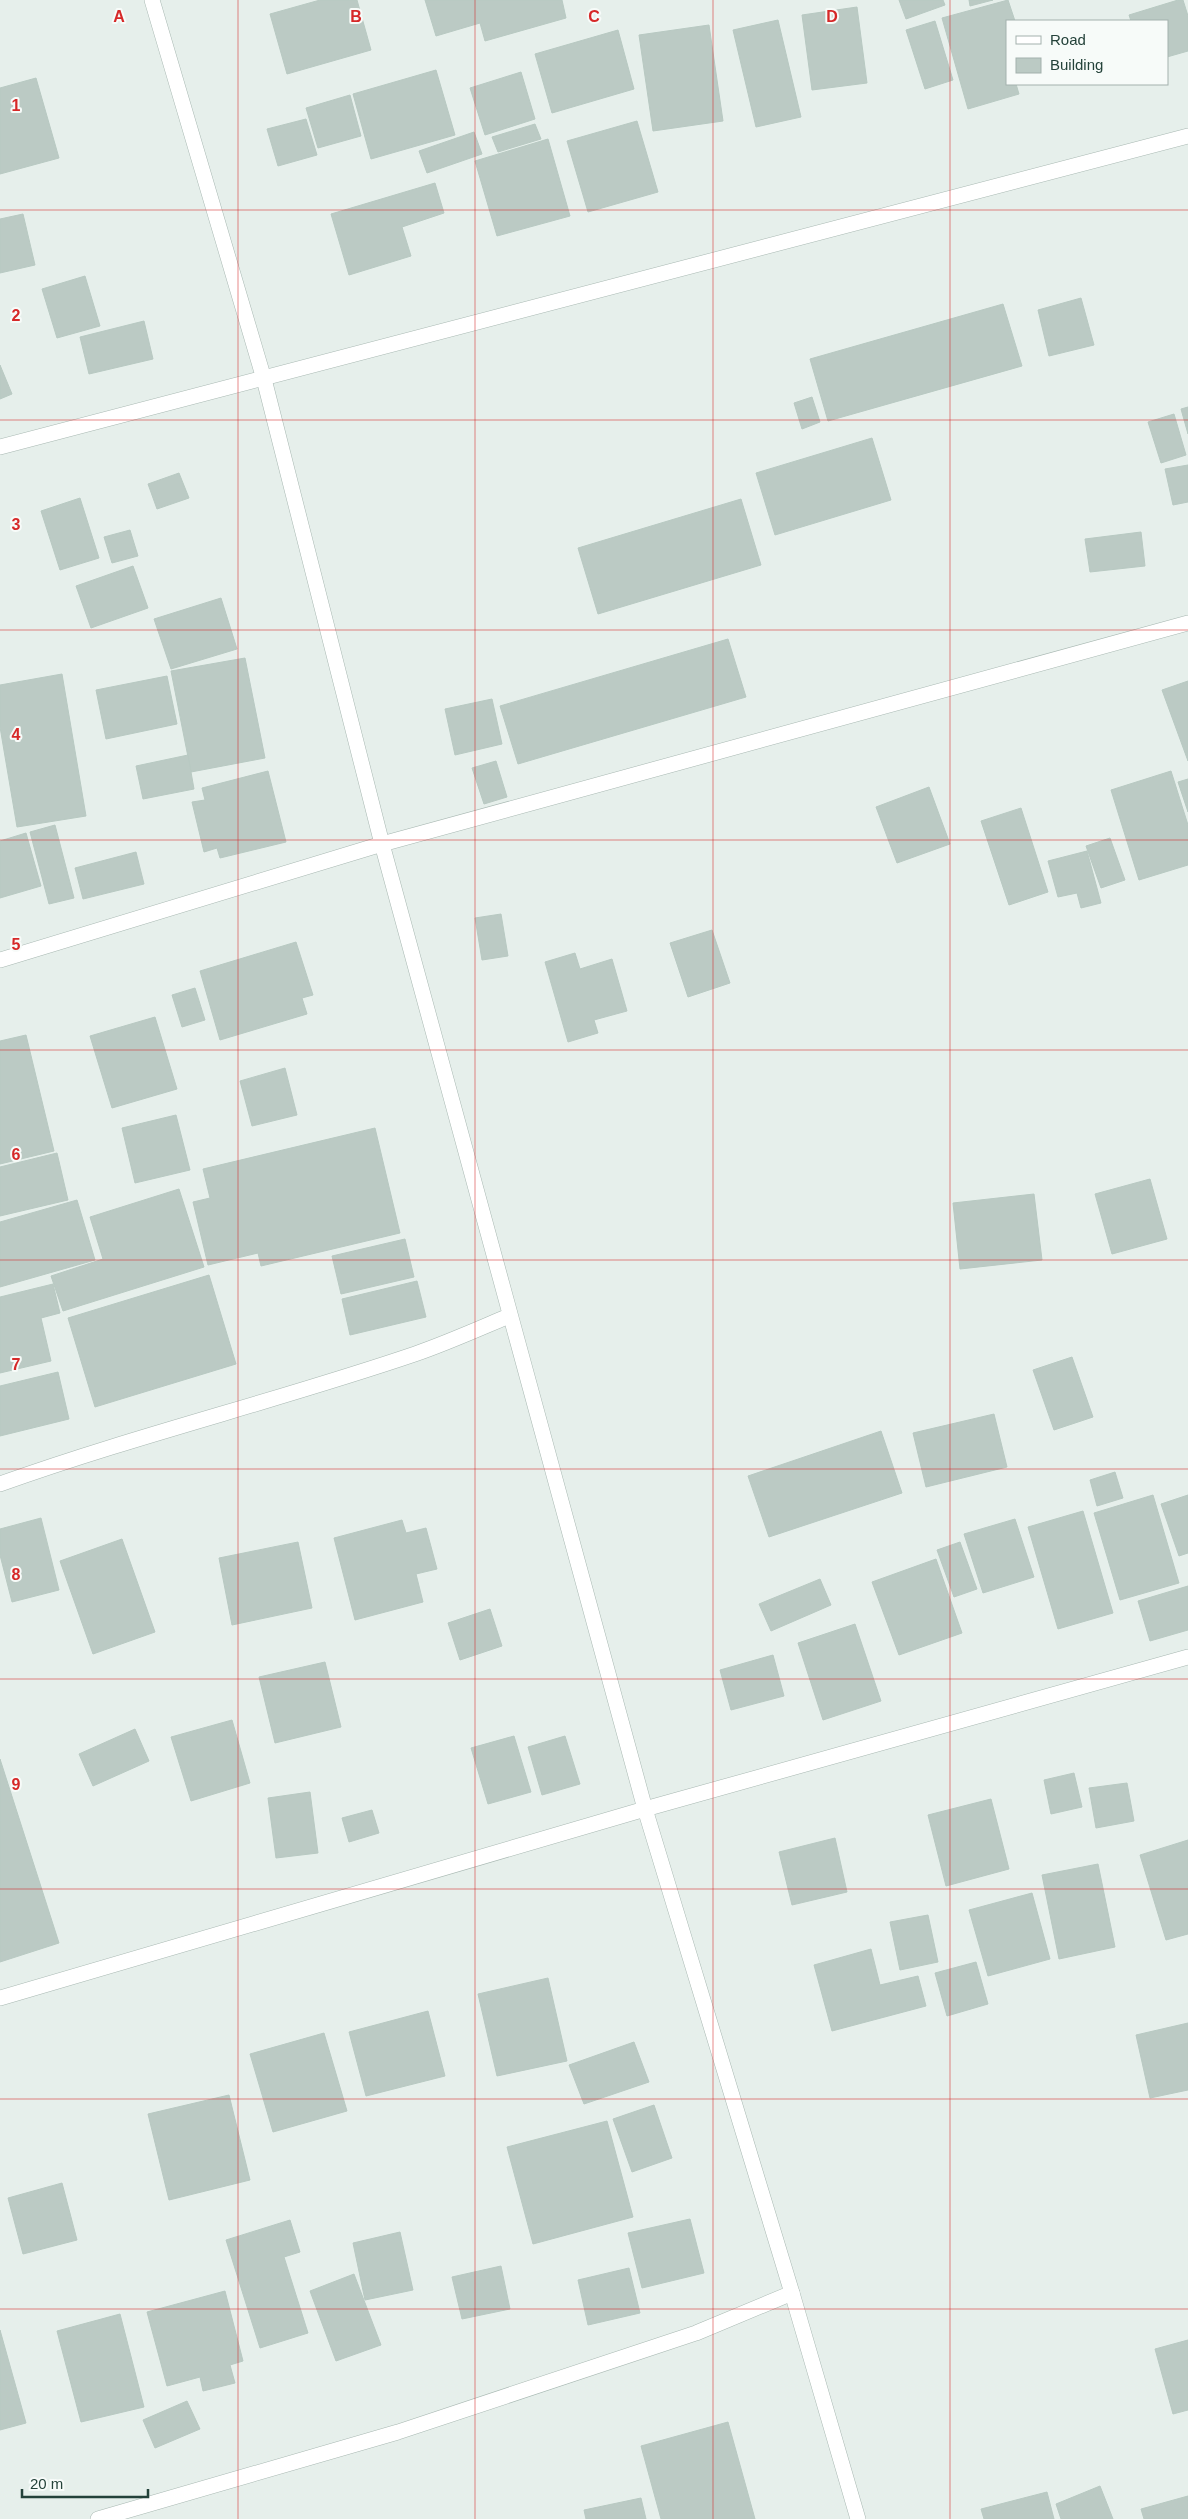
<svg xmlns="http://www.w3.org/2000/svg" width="1188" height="2519" font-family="Helvetica,sans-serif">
  <rect width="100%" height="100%" fill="#e6efeb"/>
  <g fill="#bbcac4" stroke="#b8c9c2">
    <polygon points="320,0 357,0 371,50 287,74 270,14"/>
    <polygon points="425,0 562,0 566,18 485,41 480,23 436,36"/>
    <polygon points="899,0 943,0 945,5 906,19"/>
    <polygon points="969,0 993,0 970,6"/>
    <polygon points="1008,0 1015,21 1007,21 1007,84 1016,84 1019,94 968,109 942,18"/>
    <polygon points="1178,0 1183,0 1188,16 1188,51 1167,57 1167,21 1131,21 1129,15"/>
    <polygon points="857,7 867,83 812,90 802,15"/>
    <polygon points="778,20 801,117 756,127 733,30"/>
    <polygon points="935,21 953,80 925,89 906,30"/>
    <polygon points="709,25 723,121 653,131 639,35"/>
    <polygon points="618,30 634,89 552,113 535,54"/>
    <polygon points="436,70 455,135 371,159 353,94"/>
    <polygon points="521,72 535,119 485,135 470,88"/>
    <polygon points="36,78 59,158 0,174 0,88"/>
    <polygon points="350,95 361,136 318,148 306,108"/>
    <polygon points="306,119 317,155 278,166 267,129"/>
    <polygon points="637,121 658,192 588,212 567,141"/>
    <polygon points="535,124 541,139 498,152 492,137"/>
    <polygon points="474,132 482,154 427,173 419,151"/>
    <polygon points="548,139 570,216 497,236 475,161"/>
    <polygon points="435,183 444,213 402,227 411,256 349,275 331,214"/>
    <polygon points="23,214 35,265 0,273 0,219"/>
    <polygon points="85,276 100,326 57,338 42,289"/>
    <polygon points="1081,298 1094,345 1049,356 1038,310"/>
    <polygon points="1003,304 1022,366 828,421 810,359"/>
    <polygon points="144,321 153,359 89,374 80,337"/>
    <polygon points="0,365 12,394 0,399"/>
    <polygon points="812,397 820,422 802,429 794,403"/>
    <polygon points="1188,407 1188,434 1181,409"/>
    <polygon points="1174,414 1186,455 1161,463 1148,422"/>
    <polygon points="872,438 891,500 775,535 756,473"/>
    <polygon points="1188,465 1188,502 1173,505 1165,469"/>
    <polygon points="179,473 189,498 157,509 148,484"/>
    <polygon points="80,498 99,558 60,570 41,511"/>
    <polygon points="741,499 761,565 598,614 578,548"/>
    <polygon points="130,530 138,556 112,563 104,537"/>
    <polygon points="1141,532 1145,566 1090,572 1085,539"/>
    <polygon points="133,566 148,608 91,628 76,586"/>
    <polygon points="221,598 237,649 171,669 154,619"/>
    <polygon points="728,639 746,697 518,764 500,706"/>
    <polygon points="245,658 265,758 191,772 171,671"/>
    <polygon points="62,674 86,816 17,827 0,727 0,685"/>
    <polygon points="167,676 177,724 106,739 96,690"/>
    <polygon points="1188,681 1188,761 1162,690"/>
    <polygon points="492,699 502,744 455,755 445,709"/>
    <polygon points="188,755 194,789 143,799 136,766"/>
    <polygon points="496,761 507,797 484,804 472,768"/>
    <polygon points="268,771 286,842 220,858 217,848 204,852 192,802 205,800 202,788"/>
    <polygon points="1171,771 1188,825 1188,865 1139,880 1111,790"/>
    <polygon points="1188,779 1188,812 1178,782"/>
    <polygon points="929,787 950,844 897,863 876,807"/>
    <polygon points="1021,808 1048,892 1009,905 981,821"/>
    <polygon points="55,825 74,898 49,904 30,832"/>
    <polygon points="26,833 41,886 0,898 0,841"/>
    <polygon points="1110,838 1125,880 1101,888 1086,846"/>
    <polygon points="1087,851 1101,903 1081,908 1077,893 1058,897 1048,861"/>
    <polygon points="136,852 144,884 83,899 75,868"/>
    <polygon points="501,914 508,956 482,960 475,918"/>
    <polygon points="712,930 730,983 688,997 670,943"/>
    <polygon points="296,942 313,995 302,998 307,1014 220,1040 200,971"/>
    <polygon points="575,953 580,969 612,959 627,1011 594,1020 598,1033 568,1042 545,962"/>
    <polygon points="195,988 205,1020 182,1027 172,995"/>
    <polygon points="155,1017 177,1089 112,1108 90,1036"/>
    <polygon points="26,1035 54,1151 0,1164 0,1041"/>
    <polygon points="285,1068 297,1115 252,1126 240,1081"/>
    <polygon points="176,1115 190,1170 135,1183 122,1128"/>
    <polygon points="375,1128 400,1233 261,1266 258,1253 208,1265 193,1202 210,1198 203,1169"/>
    <polygon points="57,1153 68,1200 0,1216 0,1167"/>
    <polygon points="1150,1179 1167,1239 1112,1254 1095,1194"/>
    <polygon points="179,1189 204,1267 63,1311 51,1276 103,1259 90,1217"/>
    <polygon points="1034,1194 1042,1260 960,1269 953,1203"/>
    <polygon points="77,1200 95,1260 0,1287 0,1222"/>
    <polygon points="405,1239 414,1277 341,1294 332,1256"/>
    <polygon points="209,1275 236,1364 95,1407 68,1318"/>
    <polygon points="417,1281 426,1317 350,1335 342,1299"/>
    <polygon points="53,1284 60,1313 41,1318 51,1361 0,1373 0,1297"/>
    <polygon points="1072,1357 1093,1417 1054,1430 1033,1370"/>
    <polygon points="58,1372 69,1419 0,1436 0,1386"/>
    <polygon points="994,1414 1007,1467 926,1487 913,1433"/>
    <polygon points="881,1431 902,1493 769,1537 748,1476"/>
    <polygon points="1115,1472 1123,1498 1097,1506 1090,1480"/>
    <polygon points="1153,1495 1179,1583 1120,1600 1094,1513"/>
    <polygon points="1188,1495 1188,1553 1179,1556 1161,1504"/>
    <polygon points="1083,1511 1113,1613 1058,1629 1028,1527"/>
    <polygon points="41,1518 59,1590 12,1602 0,1555 0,1529"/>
    <polygon points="1015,1519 1034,1577 983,1593 964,1534"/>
    <polygon points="402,1520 406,1533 426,1528 437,1569 416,1574 423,1602 355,1620 334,1538"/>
    <polygon points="122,1539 155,1632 93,1654 60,1561"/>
    <polygon points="298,1542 312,1608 232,1625 219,1558"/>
    <polygon points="960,1542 977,1589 954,1597 937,1550"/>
    <polygon points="936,1559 962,1633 899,1655 872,1582"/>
    <polygon points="820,1579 831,1605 771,1631 759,1604"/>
    <polygon points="1188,1586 1188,1630 1150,1641 1138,1601"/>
    <polygon points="490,1609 502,1646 460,1660 448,1623"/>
    <polygon points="855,1624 881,1701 823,1720 798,1643"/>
    <polygon points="773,1655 784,1696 731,1710 720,1670"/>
    <polygon points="325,1662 341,1727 275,1743 259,1677"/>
    <polygon points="232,1720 250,1783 191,1801 171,1737"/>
    <polygon points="135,1729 149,1761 93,1786 79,1754"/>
    <polygon points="514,1736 531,1792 488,1804 471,1748"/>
    <polygon points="565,1736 580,1784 542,1795 528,1747"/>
    <polygon points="0,1759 59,1943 0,1962"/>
    <polygon points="1074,1773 1082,1807 1051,1814 1044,1780"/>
    <polygon points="1127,1783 1134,1821 1096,1828 1089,1788"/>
    <polygon points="310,1792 318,1853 276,1858 268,1798"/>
    <polygon points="991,1799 1009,1869 946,1886 928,1815"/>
    <polygon points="372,1810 379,1833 349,1842 342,1818"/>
    <polygon points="835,1838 847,1892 792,1905 779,1852"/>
    <polygon points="1188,1840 1188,1934 1166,1940 1140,1855"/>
    <polygon points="1098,1864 1115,1947 1059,1959 1042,1875"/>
    <polygon points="1032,1893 1050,1959 988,1976 969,1910"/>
    <polygon points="928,1915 938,1962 900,1970 890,1922"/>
    <polygon points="871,1949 880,1985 918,1976 926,2006 832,2031 814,1965"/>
    <polygon points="976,1962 988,2004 947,2016 935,1973"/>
    <polygon points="548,1978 567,2061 497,2076 478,1994"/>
    <polygon points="428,2011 445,2076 366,2096 349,2032"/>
    <polygon points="1188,2023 1188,2090 1150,2098 1136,2035"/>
    <polygon points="324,2033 347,2111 273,2132 250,2054"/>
    <polygon points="634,2042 649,2082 584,2104 569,2065"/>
    <polygon points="229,2095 250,2180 169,2200 148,2114"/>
    <polygon points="654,2105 672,2158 632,2172 613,2119"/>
    <polygon points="607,2121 633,2217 533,2244 507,2147"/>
    <polygon points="62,2183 77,2240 23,2254 8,2198"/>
    <polygon points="690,2219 704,2273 642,2288 628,2233"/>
    <polygon points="290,2220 300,2252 284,2257 308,2333 260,2348 226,2240"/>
    <polygon points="400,2232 413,2290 365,2300 353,2243"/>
    <polygon points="501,2266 510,2309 462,2319 452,2277"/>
    <polygon points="629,2268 640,2313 588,2325 578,2280"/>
    <polygon points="354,2274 381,2345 336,2361 310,2291"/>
    <polygon points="225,2291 243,2361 230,2365 235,2383 203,2391 200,2377 167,2386 147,2312"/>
    <polygon points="120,2314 144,2407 81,2422 57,2331"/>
    <polygon points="0,2330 26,2423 0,2430"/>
    <polygon points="1188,2340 1188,2410 1173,2414 1155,2349"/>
    <polygon points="187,2401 200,2429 155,2448 143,2420"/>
    <polygon points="728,2422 755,2519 661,2519 641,2446"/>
    <polygon points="1100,2486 1113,2519 1061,2519 1056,2504"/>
    <polygon points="1047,2492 1054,2519 984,2519 981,2509"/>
    <polygon points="1188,2496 1188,2519 1144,2519 1141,2509"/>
    <polygon points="641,2498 646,2519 586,2519 584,2510"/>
  </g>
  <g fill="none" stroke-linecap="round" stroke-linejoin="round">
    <g stroke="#a8b8b2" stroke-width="16">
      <g id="minor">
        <polyline points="152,0 264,379 382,844 645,1809 792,2293 858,2519"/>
        <polyline points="0,447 1188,136"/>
        <polyline points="0,960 382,844 1188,623"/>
        <path d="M 0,1484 C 137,1435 277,1401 415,1354 C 447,1343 478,1329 509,1316"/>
        <polyline points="0,1998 645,1809 1188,1657"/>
        <polyline points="98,2519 398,2432 696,2333 792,2293"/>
      </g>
    </g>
    <use href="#minor" stroke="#fff" stroke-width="15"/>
  </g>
  <path fill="none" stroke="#d62828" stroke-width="1" stroke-opacity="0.55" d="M 238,0 L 238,2519M 475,0 L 475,2519M 713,0 L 713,2519M 950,0 L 950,2519M 0,210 L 1188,210M 0,420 L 1188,420M 0,630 L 1188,630M 0,840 L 1188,840M 0,1050 L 1188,1050M 0,1260 L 1188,1260M 0,1469 L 1188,1469M 0,1679 L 1188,1679M 0,1889 L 1188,1889M 0,2099 L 1188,2099M 0,2309 L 1188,2309"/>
  <g font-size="16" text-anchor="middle" font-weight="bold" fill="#d62828" stroke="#f7fbf9" stroke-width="4" stroke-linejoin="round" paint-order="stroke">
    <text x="119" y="22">A</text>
    <text x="356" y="22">B</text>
    <text x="594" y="22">C</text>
    <text x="832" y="22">D</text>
    <text x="16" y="111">1</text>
    <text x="16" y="321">2</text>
    <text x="16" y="530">3</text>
    <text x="16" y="740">4</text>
    <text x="16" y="950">5</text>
    <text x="16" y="1160">6</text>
    <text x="16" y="1370">7</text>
    <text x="16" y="1580">8</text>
    <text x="16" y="1790">9</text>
  </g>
  <rect x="1006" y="20" width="162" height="65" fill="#f7fbf9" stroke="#a3b1ad"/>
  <rect x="1016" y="36" width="25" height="8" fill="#ffffff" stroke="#a3b1ad"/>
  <text x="1050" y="45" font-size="15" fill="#24423a">Road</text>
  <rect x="1016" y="58" width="25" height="15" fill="#bbcac4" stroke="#a3b1ad"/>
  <text x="1050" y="70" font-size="15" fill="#24423a">Building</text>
  <path d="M22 2489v8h126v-8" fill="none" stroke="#24423a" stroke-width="2.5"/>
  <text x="30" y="2489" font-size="15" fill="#24423a" stroke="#f7fbf9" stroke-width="4" paint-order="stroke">20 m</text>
</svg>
